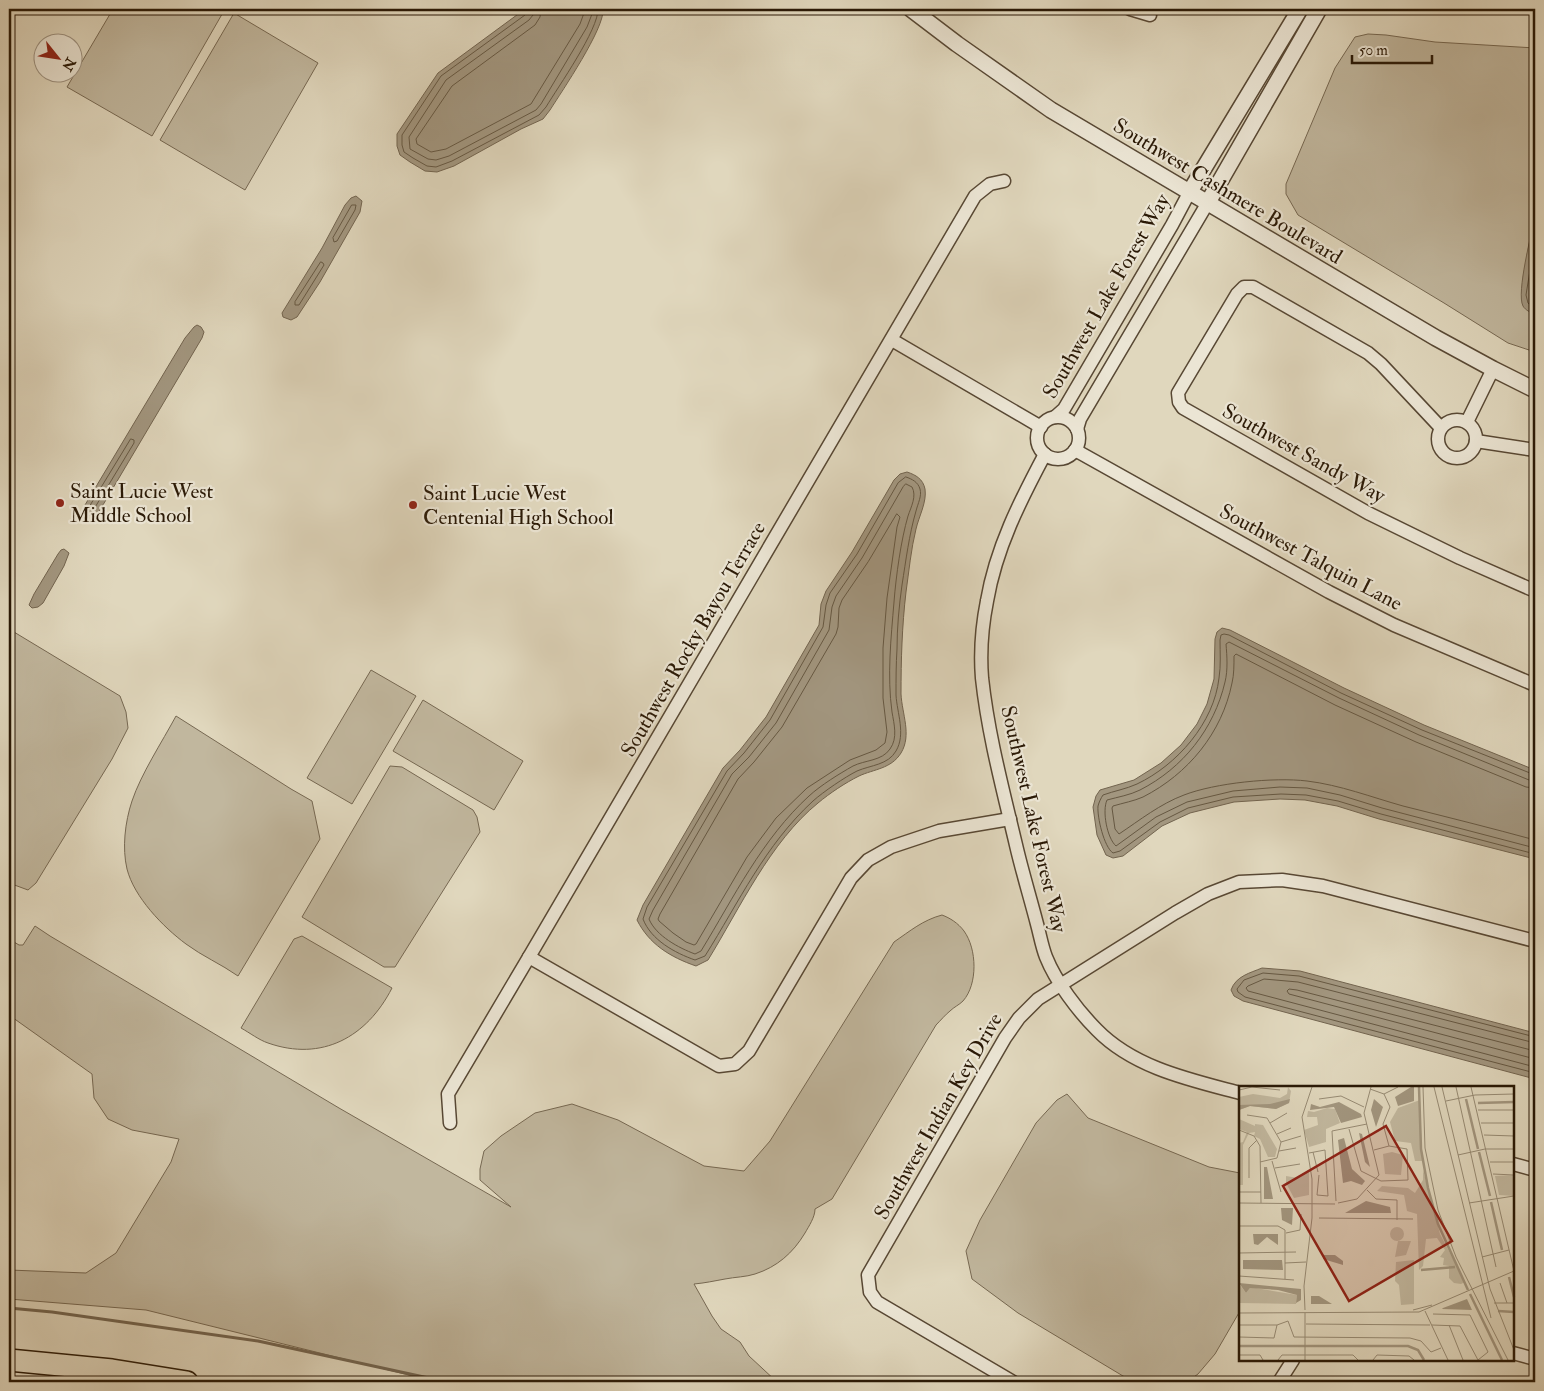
<svg xmlns="http://www.w3.org/2000/svg" width="1544" height="1391" font-family="'IM FELL Double Pica',serif">
  <rect width="100%" height="100%" fill="#e0d7bd"/>
  <filter id="stains"><feTurbulence type="fractalNoise" baseFrequency=".004" numOctaves="4"/><feColorMatrix values="0 0 0 0 .2 0 0 0 0 .09 0 0 0 0 .02 0 0 0 .5 -.17"/></filter>
  <radialGradient id="worn" r=".72"><stop offset=".6" stop-color="#630" stop-opacity="0"/><stop offset="1" stop-color="#630" stop-opacity=".3"/></radialGradient>
  <g fill="#c1b79e" stroke="#766852">
    <polygon points="113,9 225,9 152,136 67,87"/>
    <polygon points="234,13 318,63 245,190 160,140"/>
    <polygon points="1368,34 1386,35 1435,42 1535,48 1535,216 1527,255 1530,312 1535,316 1535,352 1508,343 1444,303 1298,215 1286,194 1286,184 1335,68 1355,37"/>
    <polygon points="9,629 120,696 126,712 128,728 112,759 36,883 28,890 9,883"/>
    <polygon points="371,670 416,696 352,804 307,778"/>
    <polygon points="423,700 523,761 494,810 393,751"/>
    <path d="M 176,716 L 291,789 L 312,801 L 320,839 L 238,976 C 221,964 202,956 186,944 C 163,927 134,897 127,869 C 122,848 125,822 132,801 C 141,774 162,742 176,716 Z"/>
    <polygon points="390,766 402,767 473,810 477,817 480,832 395,967 384,967 302,917"/>
    <path d="M 942,915 C 950,918 958,923 964,931 C 977,949 978,984 963,1001 C 959,1005 954,1007 950,1011 C 945,1015 941,1020 936,1025 L 832,1199 L 815,1209 C 815,1217 809,1226 805,1233 C 793,1253 777,1267 755,1274 C 746,1277 735,1277 725,1279 C 714,1281 705,1283 694,1284 L 712,1316 L 721,1329 L 740,1342 L 749,1356 L 777,1382 L 437,1382 L 146,1310 L 9,1299 L 9,1270 L 86,1273 L 116,1253 L 171,1162 L 179,1139 L 132,1130 L 108,1119 L 94,1098 L 92,1074 L 9,1015 L 9,939 L 19,945 L 23,945 L 35,926 L 50,936 L 339,1108 L 511,1207 L 480,1180 L 480,1169 L 484,1151 L 501,1136 L 535,1113 L 572,1104 L 618,1120 L 704,1166 L 744,1171 L 770,1141 L 894,942 C 910,931 923,920 942,915 Z"/>
    <path d="M 302,936 L 392,988 C 367,1037 322,1062 268,1043 C 259,1040 250,1033 241,1028 L 294,939 Z"/>
    <polygon points="1067,1094 1088,1118 1209,1167 1240,1173 1240,1311 1215,1354 1198,1374 1187,1382 1133,1382 1018,1313 972,1279 966,1251 980,1220 1036,1123 1057,1100"/>
  </g>
  <g fill="#a2967f" stroke="#72644f">
    <path d="M 525,9 L 603,9 C 605,28 562,91 550,110 L 543,119 L 521,129 L 454,166 L 437,172 L 425,171 L 410,162 L 400,155 L 397,146 L 397,134 L 438,73 Z"/>
    <polygon points="356,196 362,201 360,212 320,282 297,317 291,320 283,317 282,313 322,248 345,205 351,198"/>
    <path d="M 1535,216 L 1535,316 C 1532,313 1525,310 1523,306 C 1516,293 1532,232 1535,216 Z"/>
    <path d="M 197,325 L 201,327 L 204,332 L 202,338 L 97,515 L 91,516 C 86,513 85,511 85,505 L 185,338 L 194,327 Z"/>
    <path d="M 907,472 C 916,475 923,479 925,489 C 927,502 919,516 916,529 C 911,549 909,571 906,592 C 902,626 901,660 901,694 C 902,714 912,735 901,753 C 891,769 874,769 859,776 C 845,783 830,793 818,803 C 770,842 740,908 708,960 L 696,966 C 670,957 649,944 637,920 L 643,905 L 723,768 L 740,750 L 766,717 L 819,625 L 821,604 L 826,591 L 852,552 L 894,480 L 900,474 Z"/>
    <polygon points="64,549 69,553 64,566 43,603 38,607 32,608 29,605 34,594 58,554 61,550"/>
    <polygon points="1222,628 1230,630 1344,688 1424,725 1535,770 1535,859 1379,819 1337,806 1305,800 1280,799 1234,802 1190,813 1162,826 1123,856 1113,858 1106,855 1097,835 1093,807 1096,796 1100,790 1134,780 1161,763 1181,745 1197,724 1207,704 1214,679 1215,639 1217,632"/>
    <path d="M 1262,968 L 1300,971 L 1535,1033 L 1535,1079 L 1243,1001 L 1234,996 L 1231,990 C 1236,976 1250,973 1262,968 Z"/>
  </g>
  <g fill="none" stroke-linecap="round" stroke-linejoin="round">
    <g stroke="#665842" stroke-width="1">
      <path d="M 528,9 L 525,15 L 441,76 L 402,135 L 402,145 L 404,152 L 413,158 L 427,166 L 436,167 L 452,161 L 539,115 L 546,107 C 558,87 599,29 598,9"/>
      <polyline points="534,9 533,15 529,20 446,80 409,137 410,149 428,159 436,160 449,156 536,110 541,104 587,27 592,14 592,9"/>
      <polyline points="541,9 540,17 535,25 452,86 416,139 417,144 431,152 446,149 531,104 580,24 584,13 584,9"/>
      <polygon points="352,205 356,205 355,210 337,241 334,242 333,238"/>
      <polyline points="1535,239 1526,295 1528,303 1535,310"/>
      <polygon points="321,262 323,263 324,265 299,305 295,305 295,302"/>
      <polygon points="131,439 134,440 134,443 94,509 91,510 90,506"/>
      <path d="M 906,477 C 912,479 918,482 920,489 C 922,496 918,503 916,511 C 909,535 906,560 902,585 C 899,606 897,628 897,649 C 896,664 896,680 896,695 C 897,713 906,734 896,751 C 888,765 871,765 857,771 C 845,777 823,792 813,801 C 765,845 739,902 705,956 L 695,960 C 675,953 651,940 643,919 L 647,907 L 727,771 L 744,753 L 770,720 L 823,627 L 826,605 L 830,593 L 857,554 L 898,483 Z"/>
      <path d="M 906,484 L 912,487 C 917,496 911,507 908,516 C 901,540 896,576 894,602 C 891,638 887,676 892,712 C 894,724 898,738 890,749 C 882,761 865,760 853,766 C 839,774 821,785 809,796 C 762,839 734,897 701,951 L 695,954 C 679,948 656,936 649,919 L 653,910 L 732,774 L 749,757 L 776,723 L 829,630 L 832,607 L 836,596 L 862,558 L 903,487 Z"/>
      <polygon points="897,514 900,517 897,527 887,598 883,648 883,698 887,732 885,743 876,750 850,760 807,788 776,818 747,857 696,944 694,945 686,942 673,933 659,921 658,919 660,914 738,779 754,762 782,727 836,634 838,627 839,608 842,600 868,562"/>
      <path d="M 1535,775 L 1422,730 L 1341,693 L 1229,635 L 1224,634 L 1221,635 L 1220,640 C 1220,652 1221,666 1219,678 C 1214,723 1177,765 1137,784 C 1126,789 1114,791 1103,795 C 1101,798 1099,802 1098,806 C 1097,817 1104,847 1113,853 L 1120,851 L 1160,822 L 1188,808 L 1233,797 L 1281,794 L 1306,795 L 1338,801 L 1381,814 L 1535,854"/>
      <path d="M 1535,781 L 1529,780 L 1419,735 L 1339,698 L 1229,642 L 1226,644 C 1227,656 1228,670 1225,682 C 1214,729 1183,768 1140,790 C 1130,795 1118,797 1107,800 C 1102,811 1107,838 1116,846 L 1156,817 L 1187,802 L 1233,791 L 1280,787 L 1307,788 L 1340,795 L 1382,808 L 1535,848"/>
      <path d="M 1535,788 L 1526,787 L 1416,742 L 1335,705 L 1236,654 L 1234,656 C 1234,665 1234,675 1232,683 C 1222,733 1188,774 1143,797 C 1134,801 1123,803 1113,806 L 1112,808 L 1115,829 L 1119,834 C 1140,820 1160,804 1184,795 C 1215,783 1274,777 1307,781 C 1340,785 1371,797 1403,806 C 1447,817 1491,828 1535,840"/>
      <polyline points="1535,1037 1299,976 1263,973 1244,980 1237,989 1238,992 1245,997 1535,1073"/>
      <polyline points="1535,1043 1298,982 1264,979 1248,986 1246,988 1248,991 1535,1067"/>
      <polyline points="1535,1051 1297,990 1289,989 1287,991 1289,994 1535,1059"/>
    </g>
    <polyline stroke="#72644f" stroke-width="3" points="9,1308 52,1312 258,1341 447,1382"/>
    <g stroke="#584834" stroke-width="15">
      <g id="minor">
        <polyline points="1130,9 1150,15"/>
        <polyline points="892,340 1041,427"/>
        <polyline points="1055,417 1064,409 1172,225 1189,193"/>
        <circle cx="1058" cy="438" r="21"/>
        <circle cx="1457" cy="439" r="19"/>
        <polyline points="1467,422 1493,369"/>
        <polyline points="1441,428 1381,364 1368,353 1253,287 1244,287 1237,294 1178,393 1179,402 1183,408 1368,513 1460,558 1535,591"/>
        <polyline points="1077,429 1080,419 1207,204"/>
        <polyline points="1476,441 1535,450"/>
        <polyline points="1075,450 1329,592 1394,625 1535,685"/>
        <path d="M 1045,454 C 1020,501 996,548 987,601 C 982,626 980,653 982,678 C 988,734 1003,790 1016,845 C 1022,871 1030,897 1037,924 C 1040,935 1042,947 1046,957 C 1056,982 1078,1011 1097,1030 C 1134,1068 1191,1080 1240,1093"/>
        <polyline points="529,957 719,1066 735,1064 749,1051 851,878 868,860 891,847 939,831 1010,819"/>
        <polyline points="450,1123 448,1094 529,957 975,196 990,184 1004,181"/>
        <polyline points="1513,1164 1535,1170"/>
        <polyline points="1513,1353 1535,1359"/>
        <polyline points="1013,1382 877,1302 870,1292 868,1275 1005,1038 1019,1018 1038,999 1175,913 1208,894 1239,882 1282,880 1323,886 1535,941"/>
        <polyline points="1279,1382 1293,1360"/>
      </g>
    </g>
    <g stroke="#584834" stroke-width="18">
      <g id="tertiary">
        <polyline points="911,9 957,44 1051,110 1436,338 1493,369 1535,390"/>
        <polyline points="1189,193 1300,9"/>
        <polyline points="1207,204 1319,9"/>
      </g>
    </g>
    <g stroke="#2a1906" stroke-width="24">
      <polyline id="motorway" points="9,1360 112,1370 187,1382"/>
    </g>
    <use href="#minor" stroke="#ebe5d4" stroke-width="12"/>
    <use href="#tertiary" stroke="#ebe5d4" stroke-width="15"/>
    <use href="#motorway" stroke="#e0d7bd" stroke-width="21"/>
  </g>
  <g fill="#8f2418" stroke="#ebe5d4" stroke-width="2">
    <circle cx="60" cy="503" r="5"/>
    <circle cx="413" cy="505" r="5"/>
  </g>
  <g text-anchor="middle" stroke-width="4.5" stroke-linejoin="round" paint-order="stroke">
    <g font-size="21" fill="#2a1906" stroke="#ebe5d4">
      <text transform="translate(1228 191) rotate(31)" y="7">Southwest Cashmere Boulevard</text>
      <text transform="translate(1106 296) rotate(-60)" y="7">Southwest Lake Forest Way</text>
      <text transform="translate(1304 453) rotate(29)" y="7">Southwest Sandy Way</text>
      <text transform="translate(1311 557) rotate(28)" y="7">Southwest Talquin Lane</text>
      <text transform="translate(693 639) rotate(-60)" y="7">Southwest Rocky Bayou Terrace</text>
      <text transform="translate(1034 819) rotate(77)" y="7">Southwest Lake Forest Way</text>
      <text transform="translate(938 1116) rotate(-60)" y="7">Southwest Indian Key Drive</text>
    </g>
    <g font-size="21" fill="#2a1906" stroke="#ebe5d4" text-anchor="start">
      <text x="70" y="498">Saint Lucie West<tspan x="70" dy="24">Middle School</tspan></text>
      <text x="423" y="500">Saint Lucie West<tspan x="423" dy="24">Centenial High School</tspan></text>
    </g>
  </g>
  <g transform="translate(1239 1086)">
    <rect width="275" height="275" fill="#e0d7bd"/>
    <path d="M 49,1 L 52,5 L 50,17 L 37,23 L 11,20 L 0,24 L 0,11 L 14,8 L 41,12 L 48,8 ZM 181,14 L 183,75 L 176,75 L 172,57 L 156,55 L 151,36 L 159,22 ZM 88,22 L 96,23 L 101,37 L 87,43 L 87,56 L 70,61 L 65,44 L 79,39 L 78,31 L 68,31 L 69,25 L 75,26 ZM 0,33 L 16,40 L 16,38 L 24,39 L 38,63 L 36,71 L 29,71 L 21,53 L 15,50 L 16,46 L 10,47 L 4,59 L 4,99 L 0,99 L 0,57 L 4,56 L 8,46 L 0,43 ZM 153,66 L 164,69 L 162,89 L 146,88 L 144,68 ZM 184,84 L 201,148 L 226,196 L 222,198 L 215,197 L 210,192 L 210,180 L 204,179 L 205,172 L 201,171 L 206,164 L 198,152 L 187,153 L 184,180 L 180,184 L 178,128 L 168,125 L 165,109 L 138,105 L 143,100 L 169,102 L 176,107 L 184,94 ZM 70,85 L 70,109 L 55,112 L 47,97 L 47,90 L 59,92 ZM 275,89 L 275,110 L 260,109 L 256,90 ZM151 148a7 7 0 1 1 14 0a7 7 0 1 1-14 0ZM 159,155 L 172,155 L 167,169 L 156,171 ZM 175,174 L 175,218 L 162,219 L 160,199 L 156,195 L 157,176 ZM 1,199 L 7,207 L 11,202 L 17,202 L 58,209 L 57,218 L 0,217 Z" fill="#c1b79e"/>
    <path d="M 172,1 L 175,1 L 175,15 L 159,20 L 156,11 ZM 51,13 L 50,17 L 37,23 L 11,20 L 0,24 L 0,19 L 31,18 ZM 135,13 L 144,21 L 137,41 L 132,24 ZM 100,16 L 122,28 L 123,31 L 102,37 L 95,21 L 71,24 L 72,18 L 81,21 ZM 120,47 L 123,48 L 131,81 L 126,76 ZM 105,52 L 113,83 L 126,95 L 123,99 L 112,95 L 104,97 L 99,54 ZM 25,81 L 28,81 L 34,113 L 25,113 ZM 127,115 L 151,121 L 152,127 L 106,127 ZM 42,122 L 54,122 L 53,139 L 43,134 ZM 14,148 L 39,148 L 39,159 L 28,151 L 19,159 L 15,158 ZM 96,169 L 104,175 L 104,179 L 84,173 L 85,169 ZM 4,174 L 43,174 L 44,184 L 4,183 ZM 0,197 L 62,203 L 62,214 L 57,217 L 58,209 L 39,204 L 11,202 L 7,207 ZM 72,210 L 80,210 L 93,218 L 72,218 ZM 228,213 L 233,224 L 203,223 L 204,222 Z" fill="#a2967f"/>
    <path fill="none" stroke="#a2967f" stroke-width="2.5" d="M 180,1 L 182,63 L 189,102 L 199,138 L 229,204M 227,13 L 239,63M 239,17 L 275,16M 240,66 L 251,110M 252,116 L 263,164M 182,184 L 216,181M 270,191 L 275,211M 231,208 L 263,274M 259,225 L 275,226M 0,260 L 169,260 L 179,264 L 185,274"/>
    <path fill="none" stroke="#978b74" stroke-width="1" d="M 184,1 L 186,62 L 199,124 L 217,171 L 269,274M 195,1 L 252,232M 203,1 L 251,203 L 275,264M 217,1 L 257,181M 232,1 L 275,185M 131,3 L 145,8 L 159,1M 0,4 L 13,1 L 41,4M 145,8 L 151,21 L 144,38 L 150,60M 80,13 L 102,10 L 125,21M 207,15 L 236,9 L 275,8M 239,24 L 275,24M 8,29 L 28,32 L 42,56M 31,37 L 48,27M 242,37 L 275,37M 110,43 L 122,85 L 142,95 L 169,94 L 168,63 L 150,60 L 135,64M 0,44 L 15,50 L 21,60 L 22,117M 38,48 L 52,42M 245,49 L 275,50M 40,65 L 57,62M 74,66 L 79,86M 70,67 L 86,64 L 89,110 L 78,109 L 80,89M 219,69 L 246,63 L 275,63M 33,75 L 42,106M 21,76 L 38,72 L 42,56 L 62,50M 251,76 L 275,76M 36,82 L 61,78M 254,88 L 275,89M 10,92 L 10,62 L 18,54M 128,104 L 137,113 L 158,114 L 158,134M 0,106 L 22,106M 97,115 L 93,45 L 128,38M 0,117 L 96,118M 99,117 L 118,113 L 140,89 L 125,27 L 132,1M 230,117 L 275,110M 80,132 L 174,133M 0,140 L 39,140 L 46,144 L 46,193M 47,147 L 61,144 L 62,128M 0,167 L 57,166M 243,171 L 270,164M 46,177 L 67,176M 0,190 L 55,194M 261,197 L 268,217M 255,217 L 275,217M 66,224 L 65,200 L 73,132 L 73,93 L 63,31 L 73,1M 174,224 L 193,219M 186,225 L 209,274M 0,227 L 180,226 L 275,185M 194,228 L 231,229 L 249,266 L 239,274M 67,238 L 191,239M 0,239 L 38,239 L 49,235 L 55,251 L 171,252 L 182,255 L 192,266 L 202,262M 193,239 L 221,240 L 239,274M 210,239 L 224,274M 0,251 L 35,252 L 38,239M 0,269 L 21,269 L 24,274M 39,274 L 43,269 L 114,269 L 119,274M 66,274 L 66,227M 134,274 L 138,269 L 170,270 L 175,274"/>
    <path fill="#8f2418" fill-opacity="0.15" stroke="#8f2418" stroke-width="2.5" d="M 147,40 L 213,155 L 110,215 L 44,100 Z"/>
    <rect width="275" height="275" fill="none" stroke="#2a1906" stroke-width="2.5"/>
  </g>
  <rect width="1544" height="1391" fill="none" stroke="#e0d7bd" stroke-width="30"/>
  <rect x="10" y="10" width="1524" height="1371" fill="none" stroke="#2a1906" stroke-width="2.5"/>
  <rect x="15" y="15" width="1514" height="1361" fill="none" stroke="#2a1906"/>
  <g transform="translate(58 58) rotate(120)"><circle r="24" fill="#ebe5d4" stroke="#9e9382"/>
  <path d="M0-4L9 19L0 12L-9 19Z" fill="#8f2418"/>
  <text y="-8" font-size="14" font-weight="bold" text-anchor="middle" fill="#2a1906">N</text>
  </g>
  <path d="M1352 55v8h80v-8" fill="none" stroke="#2a1906" stroke-width="2.5"/>
  <text x="1359" y="55" font-size="15" fill="#2a1906" stroke="#ebe5d4" stroke-width="4" paint-order="stroke">50 m</text>
  <rect width="100%" height="100%" filter="url(#stains)"/>
  <rect width="100%" height="100%" fill="url(#worn)"/>
</svg>
